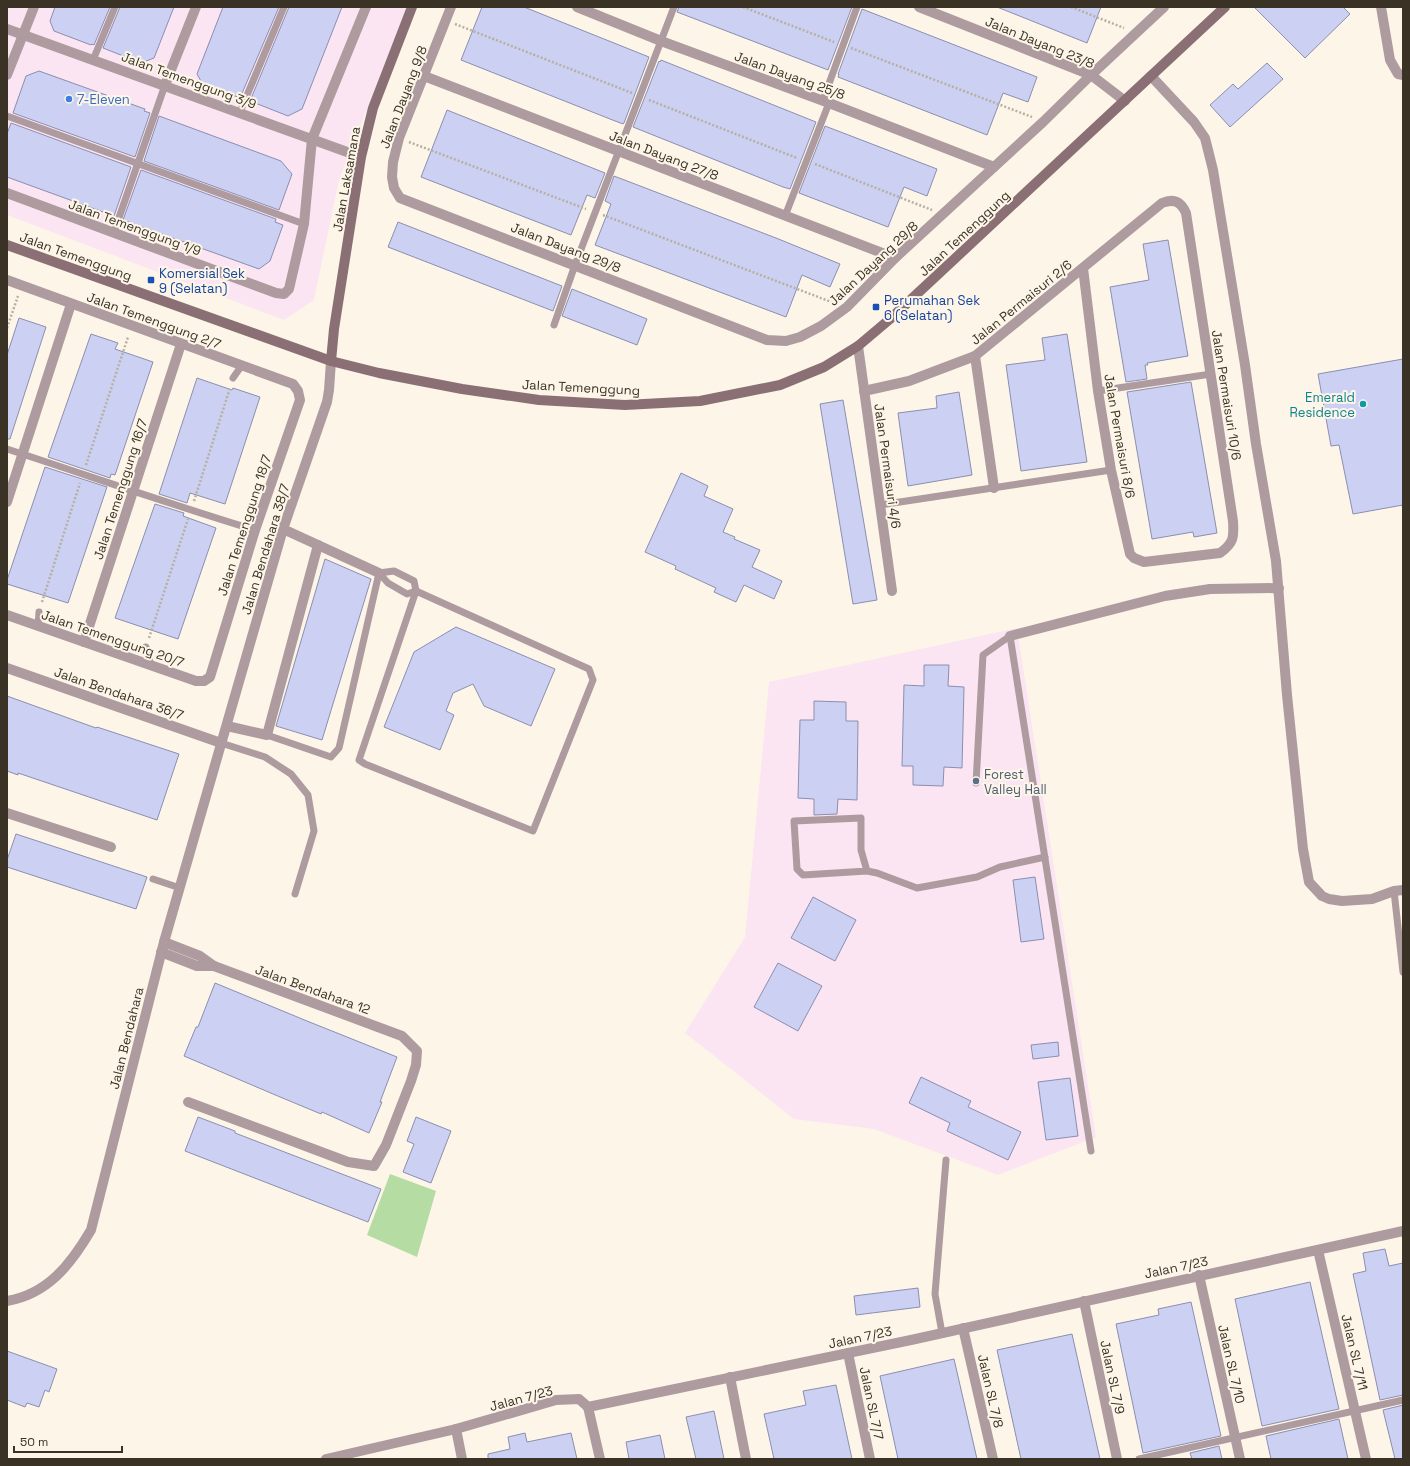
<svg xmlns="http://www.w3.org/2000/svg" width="1410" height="1466" font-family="'Space Grotesk',sans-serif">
  <rect width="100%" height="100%" fill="#fdf6e8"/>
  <g fill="#fce5f2">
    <polygon points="7,7 408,7 339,180 314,300 284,320 7,215"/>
    <polygon points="1017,628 1096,1137 998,1175 874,1129 794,1119 685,1033 745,937 769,682"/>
  </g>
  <polygon fill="#b5dca3" points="390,1174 436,1191 417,1257 367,1235"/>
  <g fill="#ccd0f3" stroke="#8b8eaf">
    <polygon points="55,7 110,7 94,45 92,44 91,45 54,31 50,21"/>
    <polygon points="120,7 174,7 154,58 141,63 103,48"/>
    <polygon points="223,7 279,7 240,98 202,83 197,74"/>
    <polygon points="289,7 342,7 302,109 288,116 250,101"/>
    <polygon points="482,7 524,7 649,57 624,123 623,124 610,119 461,60"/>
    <polygon points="679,7 852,7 828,70 677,12"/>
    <polygon points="997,7 1101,7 1087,43"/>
    <polygon points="1254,7 1343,7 1350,14 1305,58"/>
    <polygon points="862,9 1037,77 1028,102 1003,93 987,135 838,77 839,74 838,74"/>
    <polygon points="661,60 816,122 790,189 783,187 633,127 659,61 660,62"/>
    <polygon points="1267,63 1283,79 1230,127 1210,105 1233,84 1238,89"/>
    <polygon points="39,71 145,109 144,111 150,113 135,157 13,113 26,76"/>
    <polygon points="447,110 605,173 595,198 587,195 571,235 421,177"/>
    <polygon points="159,116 281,161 292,174 279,210 144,161"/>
    <polygon points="11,123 131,167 114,216 7,177 7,134"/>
    <polygon points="825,126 937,169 927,196 904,187 888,227 799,193"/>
    <polygon points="141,170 276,219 275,222 283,225 270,261 259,269 123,220"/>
    <polygon points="614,176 776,238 840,264 830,287 802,275 786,317 595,245 611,204 605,201"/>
    <polygon points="398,222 562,286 553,311 388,247"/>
    <polygon points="1168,240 1188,356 1147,363 1148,365 1145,365 1147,379 1126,382 1110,287 1149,280 1143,244"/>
    <polygon points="572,289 647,319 637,345 562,316"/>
    <polygon points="19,318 46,327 10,439 7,439 7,355"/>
    <polygon points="91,334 118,343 115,349 153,362 115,475 111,474 110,478 48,457"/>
    <polygon points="1067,334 1087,462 1021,471 1006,365 1045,360 1042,338"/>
    <polygon points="1403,359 1403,505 1353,514 1339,445 1331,446 1318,374"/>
    <polygon points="197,378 232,390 233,388 260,397 225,504 190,493 187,503 159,494"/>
    <polygon points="1191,382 1217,533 1194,537 1193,532 1152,539 1127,392"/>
    <polygon points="959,392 972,475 908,486 898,413 937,408 936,396"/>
    <polygon points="843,400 877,600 853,604 820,404"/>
    <polygon points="45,467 107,487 68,603 7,584 7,580"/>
    <polygon points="681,473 708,486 704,496 733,509 723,532 735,537 734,539 760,550 752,567 782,581 774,599 744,585 736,602 714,592 716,588 675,569 676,566 645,552"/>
    <polygon points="155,504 184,513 183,516 216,528 178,639 115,618"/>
    <polygon points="325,559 371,579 322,740 276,726"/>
    <polygon points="456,627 555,669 531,726 484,706 473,684 453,693 446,711 454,715 440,750 384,727 414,652"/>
    <polygon points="924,665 949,665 948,686 964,687 962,768 944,767 943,786 913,785 913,766 902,766 904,685 924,686"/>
    <polygon points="7,696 96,728 97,727 179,754 157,820 18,773 18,775 7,771"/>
    <polygon points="814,701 846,702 846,721 858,721 857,800 838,799 837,814 814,815 814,799 798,798 800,720 814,720"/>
    <polygon points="16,834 147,877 136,909 7,867 7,860"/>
    <polygon points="1035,877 1044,939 1021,942 1013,880"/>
    <polygon points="813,897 856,920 835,961 791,938"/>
    <polygon points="778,963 822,986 798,1031 754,1007"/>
    <polygon points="215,983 307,1021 397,1057 380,1102 382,1102 369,1133 322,1112 321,1114 273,1094 184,1056 196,1027 198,1027"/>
    <polygon points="1058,1042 1059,1056 1033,1059 1031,1045"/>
    <polygon points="921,1077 971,1101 968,1107 1021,1132 1008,1160 947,1131 950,1123 909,1103"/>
    <polygon points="1070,1078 1078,1136 1046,1140 1038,1082"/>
    <polygon points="198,1117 235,1131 235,1133 381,1189 368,1222 185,1151"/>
    <polygon points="416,1117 451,1131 431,1183 403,1172 414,1144 407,1141"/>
    <polygon points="1385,1249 1389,1266 1403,1263 1403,1395 1380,1400 1353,1274 1366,1271 1363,1253"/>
    <polygon points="1310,1282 1339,1409 1262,1426 1235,1299"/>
    <polygon points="918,1288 920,1307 856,1315 854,1296"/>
    <polygon points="1191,1302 1221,1436 1143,1453 1116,1324 1159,1315 1158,1309"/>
    <polygon points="1072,1334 1100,1459 1021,1459 997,1350"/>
    <polygon points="7,1351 57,1369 49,1392 45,1390 39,1407 27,1403 25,1407 7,1400"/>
    <polygon points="954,1359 977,1459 898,1459 880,1376"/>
    <polygon points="836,1385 852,1459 774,1459 764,1414 806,1405 803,1391"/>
    <polygon points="1403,1405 1403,1459 1395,1459 1383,1410"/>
    <polygon points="714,1411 724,1459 696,1459 686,1417"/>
    <polygon points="1339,1419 1348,1459 1271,1459 1266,1436"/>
    <polygon points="525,1433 527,1442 571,1433 577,1459 488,1459 488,1454 510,1449 508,1437"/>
    <polygon points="660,1435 665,1459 629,1459 626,1442"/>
    <polygon points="1219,1446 1222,1459 1192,1459 1190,1453"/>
  </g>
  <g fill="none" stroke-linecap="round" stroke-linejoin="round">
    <g stroke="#b7b0a2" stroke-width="2.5" stroke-dasharray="2 2" stroke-linecap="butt">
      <polyline points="743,7 834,42"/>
      <polyline points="1071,7 1124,28"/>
      <polyline points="455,24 632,93"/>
      <polyline points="851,48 1032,117"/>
      <polyline points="649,100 797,158"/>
      <polyline points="409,142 586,209"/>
      <polyline points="815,164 932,210"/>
      <polyline points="603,215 834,303"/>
      <polyline points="7,328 18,296"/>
      <polyline points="86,465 128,337"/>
      <polyline points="194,501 230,388"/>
      <polyline points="42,602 80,483"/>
      <polyline points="149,638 188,519"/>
    </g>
    <g stroke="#ae9b9f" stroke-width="7">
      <polyline points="93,60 115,7"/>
      <polyline points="823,100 857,7"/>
      <polyline points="240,112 284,7"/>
      <polyline points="7,116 304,224"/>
      <polyline points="785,216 829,103"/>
      <polyline points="114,232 165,85"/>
      <polyline points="554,325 575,265 674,7"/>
      <polyline points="233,378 242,365"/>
      <polyline points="1098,391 1211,374"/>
      <path d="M 7,449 C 90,476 172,505 255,530"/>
      <polyline points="880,505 1111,470"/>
      <polygon points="394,571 414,581 416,591 407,594 388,583 379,573"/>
      <polygon points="416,591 589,669 593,680 533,831 365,764 359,760"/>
      <polyline points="38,626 39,612"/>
      <polyline points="146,647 151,666"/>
      <polyline points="267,735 331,757 339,748 379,573"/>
      <polyline points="221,743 265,757 291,774 308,795 314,831 295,894"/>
      <polyline points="976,783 983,655 1010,636 1091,1151"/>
      <polyline points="867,871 861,850 861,818 794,821 797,869 803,875 867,871 877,873 917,888 977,877 1000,867 1045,857"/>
      <polyline points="153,879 180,888"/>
      <polyline points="1394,891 1403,972"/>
      <polyline points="942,1333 935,1294 946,1160"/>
      <polyline points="1139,1459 1403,1400"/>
    </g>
    <g stroke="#ae9b9f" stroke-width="10">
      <polyline points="451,7 399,138 393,162 392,177 394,188 400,198 767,340 786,341 800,337 821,326 847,307 895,258 1043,122 1091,75 1164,7"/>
      <polyline points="577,7 661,41 829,103 994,167"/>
      <polyline points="919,7 1091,75 1125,101"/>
      <polyline points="1381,7 1390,60 1398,74 1403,75"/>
      <polyline points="7,29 361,157"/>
      <polyline points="7,75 34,7"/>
      <polyline points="424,76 895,258"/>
      <polyline points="1151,76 1194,122 1205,138 1213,170 1245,365 1256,444 1276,561 1287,695 1303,849 1309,882 1322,896 1329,899 1342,901 1372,899 1394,891 1403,890"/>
      <polyline points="165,85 196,7"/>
      <polyline points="7,193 276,293 284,294 289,289 304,224 312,139 366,7"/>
      <polyline points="7,280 293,384 298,391 300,400 255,530 210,677 204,681 196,681 7,615"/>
      <polyline points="858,346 892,591"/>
      <polyline points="975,356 994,488"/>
      <path d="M 864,391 L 909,381 L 975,356 L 1162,203 C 1174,198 1181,202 1186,213 L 1233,521 C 1234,537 1234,543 1220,553 L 1144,562 L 1134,558 L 1130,554 L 1111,470 L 1098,391 L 1083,268"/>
      <polyline points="7,502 71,304"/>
      <polyline points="283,529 379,573"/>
      <polyline points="1010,636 1165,596 1210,589 1279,588"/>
      <polyline points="84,642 181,344"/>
      <polyline points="7,668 221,743"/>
      <polyline points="227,726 267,735 318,545"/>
      <polyline points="7,813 111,847"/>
      <polyline points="164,942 200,956 214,966 402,1036 417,1051 416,1065 411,1081 386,1145 374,1166 348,1162 188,1102"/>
      <polyline points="161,952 197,966 214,966"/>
      <polyline points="1318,1250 1366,1459"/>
      <polyline points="1199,1275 1240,1459"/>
      <path d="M 7,1301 C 48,1294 71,1264 91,1230 L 164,942 L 283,529 L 327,402 L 329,390 L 331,361"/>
      <polyline points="1084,1301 1117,1459"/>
      <polyline points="963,1328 993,1459"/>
      <polyline points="848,1353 870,1459"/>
      <polyline points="730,1377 746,1459"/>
      <polyline points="588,1407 600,1459"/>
      <polyline points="456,1429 462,1459"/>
      <polyline points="326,1459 456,1429 556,1400 579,1399 588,1407 911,1340 1403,1231"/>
    </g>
    <g stroke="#8a7075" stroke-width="10">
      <polyline points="7,245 331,361 379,373 462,389 539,400 625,405 700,401 780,385 824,367 858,346 890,319 1225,7"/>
      <polyline points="331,361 334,329 361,157 373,108 412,7"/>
    </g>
  </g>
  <circle fill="#3f7fe0" stroke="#fdf6e8" stroke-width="1.5" cx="69" cy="99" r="4"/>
  <g fill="#1a4fb4" stroke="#fdf6e8" stroke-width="1.5">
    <rect x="147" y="276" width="8" height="8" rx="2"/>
    <rect x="872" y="303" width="8" height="8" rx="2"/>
  </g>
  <circle fill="#0f9aa8" stroke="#fdf6e8" stroke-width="1.5" cx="1363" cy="404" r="4"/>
  <circle fill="#5c6f8a" stroke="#fdf6e8" stroke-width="1.5" cx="976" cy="781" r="4"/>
  <g text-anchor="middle" stroke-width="4" stroke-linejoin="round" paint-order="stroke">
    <g font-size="13" fill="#3a3325" stroke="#fdf6e8">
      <text transform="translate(1040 42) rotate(22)" y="5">Jalan Dayang 23/8</text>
      <text transform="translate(790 75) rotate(20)" y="5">Jalan Dayang 25/8</text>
      <text transform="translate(189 80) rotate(20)" y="5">Jalan Temenggung 3/9</text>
      <text transform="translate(403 97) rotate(-69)" y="5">Jalan Dayang 9/8</text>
      <text transform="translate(664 155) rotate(21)" y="5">Jalan Dayang 27/8</text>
      <text transform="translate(346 179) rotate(-80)" y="5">Jalan Laksamana</text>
      <text transform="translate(135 227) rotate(20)" y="5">Jalan Temenggung 1/9</text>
      <text transform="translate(964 233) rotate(-43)" y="5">Jalan Temenggung</text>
      <text transform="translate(566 247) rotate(21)" y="5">Jalan Dayang 29/8</text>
      <text transform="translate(76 256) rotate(20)" y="5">Jalan Temenggung</text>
      <text transform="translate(873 263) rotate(-43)" y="5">Jalan Dayang 29/8</text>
      <text transform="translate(1021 302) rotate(-39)" y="5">Jalan Permaisuri 2/6</text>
      <text transform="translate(154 320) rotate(20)" y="5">Jalan Temenggung 2/7</text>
      <text transform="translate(581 387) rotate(3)" y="5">Jalan Temenggung</text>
      <text transform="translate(1227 395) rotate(81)" y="5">Jalan Permaisuri 10/6</text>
      <text transform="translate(1120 436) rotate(80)" y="5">Jalan Permaisuri 8/6</text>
      <text transform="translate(888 466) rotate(82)" y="5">Jalan Permaisuri 4/6</text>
      <text transform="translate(120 489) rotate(-72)" y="5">Jalan Temenggung 16/7</text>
      <text transform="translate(244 525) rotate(-72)" y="5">Jalan Temenggung 18/7</text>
      <text transform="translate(265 549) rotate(-73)" y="5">Jalan Bendahara 38/7</text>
      <text transform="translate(113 638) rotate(19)" y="5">Jalan Temenggung 20/7</text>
      <text transform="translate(119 693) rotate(19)" y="5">Jalan Bendahara 36/7</text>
      <text transform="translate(313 989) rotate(20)" y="5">Jalan Bendahara 12</text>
      <text transform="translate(126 1038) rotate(-76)" y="5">Jalan Bendahara</text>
      <text transform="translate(1176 1267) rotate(-12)" y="5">Jalan 7/23</text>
      <text transform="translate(860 1337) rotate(-12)" y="5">Jalan 7/23</text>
      <text transform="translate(1355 1352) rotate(77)" y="5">Jalan SL 7/11</text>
      <text transform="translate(1232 1364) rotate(77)" y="5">Jalan SL 7/10</text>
      <text transform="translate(1113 1377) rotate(78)" y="5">Jalan SL 7/9</text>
      <text transform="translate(991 1391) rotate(77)" y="5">Jalan SL 7/8</text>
      <text transform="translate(521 1398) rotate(-15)" y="5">Jalan 7/23</text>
      <text transform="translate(872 1403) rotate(78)" y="5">Jalan SL 7/7</text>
    </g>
    <g font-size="13" fill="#366cbe" stroke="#fdf6e8" text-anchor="start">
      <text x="77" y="104">7-Eleven</text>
    </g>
    <g font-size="13" fill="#164399" stroke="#fdf6e8" text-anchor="start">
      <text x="159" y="278">Komersial Sek<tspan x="159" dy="15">9 (Selatan)</tspan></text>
      <text x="884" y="305">Perumahan Sek<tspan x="884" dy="15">6 (Selatan)</tspan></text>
    </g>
    <g font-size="13" fill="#0d838f" stroke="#fdf6e8" text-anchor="end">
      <text x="1355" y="402">Emerald<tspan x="1355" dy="15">Residence</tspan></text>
    </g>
    <g font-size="13" fill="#4e5e75" stroke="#fdf6e8" text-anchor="start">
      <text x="984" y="779">Forest<tspan x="984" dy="15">Valley Hall</tspan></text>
    </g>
  </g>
  <rect width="1410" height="1466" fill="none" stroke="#3a3325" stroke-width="16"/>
  <path d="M14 1446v6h108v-6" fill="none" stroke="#3a3325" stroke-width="2"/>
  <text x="20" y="1446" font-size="12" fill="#3a3325" stroke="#fdf6e8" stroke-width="3" paint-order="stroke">50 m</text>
</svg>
